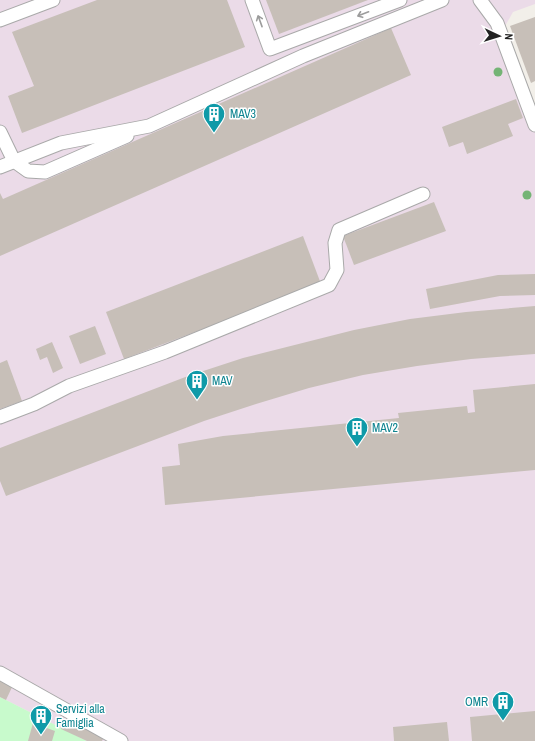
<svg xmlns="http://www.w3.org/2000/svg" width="535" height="741" font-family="'Archivo Narrow',sans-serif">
  <rect width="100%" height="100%" fill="#f2efe9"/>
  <polygon fill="#ebdbe8" points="0,0 535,0 535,4 513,12 504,28 535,109 535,741 87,741 0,697"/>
  <polygon fill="#c8facc" points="0,697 87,741 0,741"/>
  <g fill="#c7bfb8">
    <polygon points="97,0 227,0 245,47 22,133 8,96 34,86 12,32"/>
    <polygon points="266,0 368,0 279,34"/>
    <polygon points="535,17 535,81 531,83 510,26"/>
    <polygon points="391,28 411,75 0,256 0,193 3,199"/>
    <polygon points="516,99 523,118 508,124 513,136 467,154 463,142 449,147 442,127"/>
    <polygon points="434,202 446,231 354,265 343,236"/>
    <polygon points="303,236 321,284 124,359 106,312"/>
    <polygon points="535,274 535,295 500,296 430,309 426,289 498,275"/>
    <polygon points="535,306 535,354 471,359 417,366 363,375 309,388 256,404 204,421 6,496 0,481 0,448 188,376 243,358 354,330 410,319 466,312"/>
    <polygon points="95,326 106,354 80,364 69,336"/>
    <polygon points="52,342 63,368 53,373 47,357 40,360 36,349"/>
    <polygon points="7,360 22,401 0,409 0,363"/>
    <polygon points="535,384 535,470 165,505 162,467 180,465 178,444 223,436 399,418 398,413 467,406 468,413 475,412 473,390"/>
    <polygon points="0,678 13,685 6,700 0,697"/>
    <polygon points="535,711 535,741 472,741 470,717"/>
    <polygon points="68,715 106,733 102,741 87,741 61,729"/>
    <polygon points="447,722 449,741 394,741 393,727"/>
    <polygon points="33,723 55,731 52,741 28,741"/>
  </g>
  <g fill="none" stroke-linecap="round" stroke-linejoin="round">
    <g stroke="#a9a9a9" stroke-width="15">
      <g id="minor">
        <polyline points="252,0 270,49 400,0"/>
        <polyline points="480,0 497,23 535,125"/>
        <polyline points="0,20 53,0"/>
        <polyline points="0,132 14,161 28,171 45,172 127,136"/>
        <polyline points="0,167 61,143 149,126 303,56 442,0"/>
        <polyline points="0,417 34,404 69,386 165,352 329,285 337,270 335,243 339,230 423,194"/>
        <polyline points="0,673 121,741"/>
      </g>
    </g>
    <use href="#minor" stroke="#fff" stroke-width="13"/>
  </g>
  <g fill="#74b475">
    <circle cx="498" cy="72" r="4.5"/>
    <circle cx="527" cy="195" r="4.5"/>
  </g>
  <defs><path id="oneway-shaft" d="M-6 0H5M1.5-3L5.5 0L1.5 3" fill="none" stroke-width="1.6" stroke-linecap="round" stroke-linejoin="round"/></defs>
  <g stroke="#9c9c9c">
    <use href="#oneway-shaft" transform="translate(363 14) rotate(159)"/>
    <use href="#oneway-shaft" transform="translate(260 21) rotate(-110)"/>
  </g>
  <defs>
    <g id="building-pin" transform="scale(1.15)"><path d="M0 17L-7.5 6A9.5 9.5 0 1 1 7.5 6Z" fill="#0f9aa8" stroke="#fff"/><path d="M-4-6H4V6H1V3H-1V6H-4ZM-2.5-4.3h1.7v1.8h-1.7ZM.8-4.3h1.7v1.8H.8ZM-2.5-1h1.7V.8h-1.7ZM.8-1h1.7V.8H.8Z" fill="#fff"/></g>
  </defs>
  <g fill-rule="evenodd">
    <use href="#building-pin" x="214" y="114"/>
    <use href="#building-pin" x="197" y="381"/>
    <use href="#building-pin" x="357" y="428"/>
    <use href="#building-pin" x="503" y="702"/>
    <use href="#building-pin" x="41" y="716"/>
  </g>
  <g text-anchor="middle" stroke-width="3" stroke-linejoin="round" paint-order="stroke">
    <g font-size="12" fill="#0d838f" stroke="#fff" text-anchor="start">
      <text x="230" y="118">MAV3</text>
      <text x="212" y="385">MAV</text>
      <text x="372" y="432">MAV2</text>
      <text x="488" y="706" text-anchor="end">OMR</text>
      <text x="56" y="713">Servizi alla<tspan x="56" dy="14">Famiglia</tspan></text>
    </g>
  </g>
  <g transform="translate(499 36) rotate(94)" stroke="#ffffff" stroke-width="3" paint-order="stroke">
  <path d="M0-3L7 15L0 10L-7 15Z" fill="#222222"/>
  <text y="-6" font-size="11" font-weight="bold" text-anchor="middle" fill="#222222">N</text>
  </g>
</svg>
